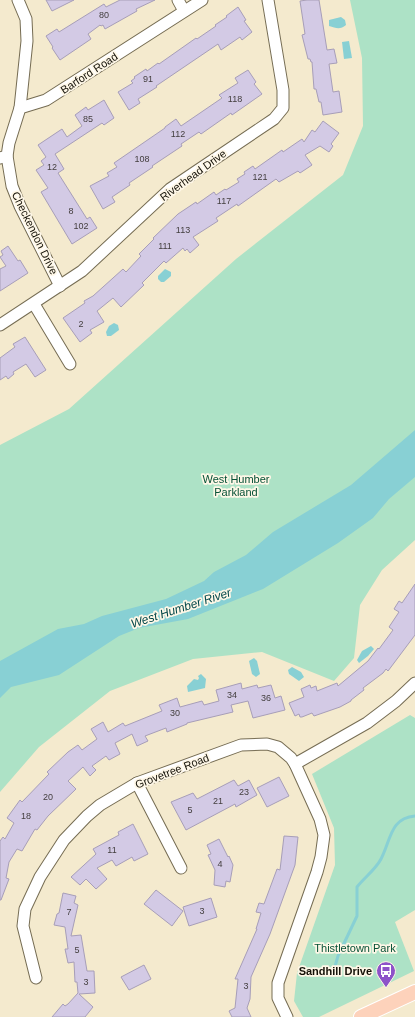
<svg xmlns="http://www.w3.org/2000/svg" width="415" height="1017" font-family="Arial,sans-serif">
  <rect width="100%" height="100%" fill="#f4eace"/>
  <g fill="#ade2c6">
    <polygon points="350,0 415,0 415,540 382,570 360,605 354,658 334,681 262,652 193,659 110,691 39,747 0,792 0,445 69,409 236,259 343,175 363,126 362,58"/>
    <polygon points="410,715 415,718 415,910 395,922 414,971 319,1017 303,1017 294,1001 297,973 335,865 334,828 312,774"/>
  </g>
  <g fill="#88d0d4">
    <path d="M 341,17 L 345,20 L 346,25 C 340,30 336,28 329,26 L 329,20 Z"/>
    <polygon points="349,41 352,58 344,59 342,42"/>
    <polygon points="165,269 171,272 171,276 164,282 161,282 158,279 158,276"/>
    <polygon points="114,323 118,325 119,330 111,336 107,336 106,332 109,326"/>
    <polygon points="415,430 415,477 389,499 373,518 338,543 263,589 188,619 139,628 119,636 59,675 11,687 0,698 0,661 58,629 84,624 102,616 166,599 204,581 214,572 246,555 273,532 351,485"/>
    <polygon points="371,646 374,649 368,656 359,663 357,660 362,651"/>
    <polygon points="254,658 257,661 260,674 256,677 252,674 249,661"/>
    <polygon points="292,667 301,672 304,677 299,681 289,674 288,670"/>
    <polygon points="201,674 206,679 205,688 188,692 187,686 194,679 198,680 199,678 198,676"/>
  </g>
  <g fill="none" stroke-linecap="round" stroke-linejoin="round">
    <path stroke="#88d0d4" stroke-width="3" d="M 334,970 L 338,956 L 357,916 L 357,887 C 364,878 376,869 381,859 C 391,840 390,818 415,816"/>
  </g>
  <g fill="#d3cae5" stroke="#a79eb8">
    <polygon points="46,0 74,0 52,11"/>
    <polygon points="120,0 155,0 136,9 137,11 105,29 103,25 101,26 100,25 88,34 91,39 60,60 52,48 53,47 46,36 57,29 59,32 104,4 106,7"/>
    <polygon points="307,0 319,0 327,50 334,49 337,63 329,64 333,92 339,91 342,112 323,115 321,102 319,102 316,89 314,89 312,62 311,62 310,59 308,59 302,35 305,34 300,1"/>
    <polygon points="238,7 246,20 244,21 252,32 242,40 240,37 221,50 218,44 156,86 157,87 138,99 140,103 129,110 118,92 133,83 131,81 135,78 134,77 146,69 147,71 158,63 159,64 196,38 197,39 216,26 215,25 227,17 226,16"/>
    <polygon points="248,70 256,82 254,84 262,94 232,115 231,113 201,134 199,132 181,144 182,146 152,166 153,167 129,183 130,185 112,197 115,202 103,209 90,186 109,176 107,173 117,167 114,163 165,128 165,127 176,119 181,126 222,98 219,95 238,83 235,78"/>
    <polygon points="104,100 114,118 104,125 102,123 55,154 64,169 58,173 87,219 90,217 97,228 72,244 41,192 48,188 36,170 44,165 41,161 46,157 38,145 62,129 67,137 82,126 75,115 86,107 88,110"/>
    <polygon points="323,121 339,133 331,144 333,146 329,152 320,146 305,155 312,165 300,173 298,171 279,182 276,179 238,206 237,204 216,218 218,221 193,237 199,245 190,253 187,249 185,251 183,248 166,263 164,261 142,283 144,285 121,307 113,298 97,311 104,322 90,330 92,333 80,342 63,318 85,303 84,301 93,296 123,269 126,272 141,256 139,254 154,239 153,238 178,214 196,202 197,204 214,192 216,195 225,189 226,190 239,182 237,179 245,174 244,172 253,166 255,169 282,150 283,152 302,139 304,142 312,130 315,132"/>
    <polygon points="8,246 18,261 20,260 28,273 0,291 0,269 6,266 0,257 3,255 1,251"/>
    <polygon points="25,337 46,370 35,377 26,364 13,372 14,374 8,379 6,376 0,380 0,358 15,347 13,344"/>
    <polygon points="415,584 415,635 388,671 386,669 383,673 363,688 364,690 351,700 351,701 340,707 314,716 312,713 302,717 300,717 299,714 295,716 289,703 304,697 301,689 310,685 311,688 316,686 317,691 337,683 338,686 368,661 378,648 379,649 393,630 389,627 399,612 394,609 399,601 402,603"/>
    <polygon points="241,683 242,689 257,685 258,688 271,685 275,698 281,696 285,710 253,718 248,701 231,705 233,712 187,723 187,724 167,732 166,728 145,736 148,741 137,746 132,734 115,743 120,754 109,760 106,756 92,766 96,770 90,776 83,767 68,781 76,789 48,816 37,830 35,829 22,851 17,849 9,862 6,878 9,879 1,900 0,900 0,841 3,837 5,839 14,823 7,818 20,800 22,802 49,774 47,772 68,752 78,745 82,750 97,739 91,729 103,722 108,732 123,723 125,726 162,711 159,705 177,698 180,707 202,701 204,705 219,701 216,690"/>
    <polygon points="279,777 289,796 267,807 257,788"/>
    <polygon points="234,780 238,786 249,780 257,795 236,807 235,804 186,830 171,802 193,793 197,799"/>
    <polygon points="133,824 148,854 134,861 132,857 116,866 112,860 97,868 107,879 96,889 86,879 80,885 71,877 96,854 93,849 119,835 118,832"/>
    <polygon points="284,836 298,837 295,865 270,934 251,977 250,999 247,1008 251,1017 232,1017 229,1011 235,1008 238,979 235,979 257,929 256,929 261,913 256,912 259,903 264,904 277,869 280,870"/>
    <polygon points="219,839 228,857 229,856 233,865 230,882 226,881 225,887 214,885 215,870 208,855 211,854 207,845"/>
    <polygon points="156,890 183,911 172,926 144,904"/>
    <polygon points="63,893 76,896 74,903 78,905 71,936 81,935 87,971 94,971 95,993 79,994 93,1007 85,1017 52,1017 63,1004 65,1006 68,1004 78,993 77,982 75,982 74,962 68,963 65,949 68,949 65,927 54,925 57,914 59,913"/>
    <polygon points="211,898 217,917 189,926 183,907"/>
    <polygon points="144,965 151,979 129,990 121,977"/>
  </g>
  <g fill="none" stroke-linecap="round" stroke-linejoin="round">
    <g stroke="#756c53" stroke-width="13">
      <g id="minor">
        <polyline points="18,0 26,19 27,41 20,108"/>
        <polyline points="178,0 184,11"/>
        <polyline points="7,156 12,186 20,206 60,286"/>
        <polyline points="0,158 7,156 9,143 20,108 46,100 202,0"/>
        <polyline points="34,304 70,364"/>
        <polyline points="0,325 82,271 170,189 274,119 283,108 283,90 268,0"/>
        <polyline points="295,764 367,723 396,701 415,683"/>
        <polyline points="137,783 181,868"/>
        <polyline points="36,978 23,926 25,909 40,877 64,840 87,816 100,805 137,783 241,745 267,744 278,747 291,758 295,764 320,819 324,835 321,857 317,872 278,983 278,998 287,1017"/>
      </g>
    </g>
    <g stroke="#fff" stroke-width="16">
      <polyline id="major" points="361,1017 415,992"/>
    </g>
    <use href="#minor" stroke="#fff" stroke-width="11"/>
    <use href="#major" stroke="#fdd2bb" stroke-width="14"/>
  </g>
  <defs>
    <g id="bus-pin" transform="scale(1)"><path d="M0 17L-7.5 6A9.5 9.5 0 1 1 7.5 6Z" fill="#8d52c9" stroke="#fef7e7"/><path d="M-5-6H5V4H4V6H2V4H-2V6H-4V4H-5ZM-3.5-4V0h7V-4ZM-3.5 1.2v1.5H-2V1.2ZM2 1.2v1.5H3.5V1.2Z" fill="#fff"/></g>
  </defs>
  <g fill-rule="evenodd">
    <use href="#bus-pin" x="386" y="971"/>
  </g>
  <g text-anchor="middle" stroke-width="3.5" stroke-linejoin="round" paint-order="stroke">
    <g font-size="9" fill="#433e3e">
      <text x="104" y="18">80</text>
      <text x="148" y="82">91</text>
      <text x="235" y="102">118</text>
      <text x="88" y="122">85</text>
      <text x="178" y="137">112</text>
      <text x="142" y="162">108</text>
      <text x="52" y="170">12</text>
      <text x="260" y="180">121</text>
      <text x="224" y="204">117</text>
      <text x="71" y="214">8</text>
      <text x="81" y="229">102</text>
      <text x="183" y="233">113</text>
      <text x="165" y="249">111</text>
      <text x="81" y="327">2</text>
      <text x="232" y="698">34</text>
      <text x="266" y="701">36</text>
      <text x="175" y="716">30</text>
      <text x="244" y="795">23</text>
      <text x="48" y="800">20</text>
      <text x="218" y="804">21</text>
      <text x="190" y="813">5</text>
      <text x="26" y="819">18</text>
      <text x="112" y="853">11</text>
      <text x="220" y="867">4</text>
      <text x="202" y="914">3</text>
      <text x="69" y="915">7</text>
      <text x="77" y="953">5</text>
      <text x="86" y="985">3</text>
      <text x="246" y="989">3</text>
    </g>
    <g font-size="11" fill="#131007" stroke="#fef7e7">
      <text transform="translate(89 73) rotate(-33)" y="4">Barford Road</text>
      <text transform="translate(193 175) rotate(-36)" y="4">Riverhead Drive</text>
      <text transform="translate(35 233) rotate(64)" y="4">Checkendon Drive</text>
      <text transform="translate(172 771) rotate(-21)" y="4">Grovetree Road</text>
    </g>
    <g font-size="11" fill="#065136" stroke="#fef7e7">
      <text x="236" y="483">West Humber<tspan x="236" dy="13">Parkland</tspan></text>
      <text x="355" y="952">Thistletown Park</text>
    </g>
    <g font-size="11" font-weight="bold" fill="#131007" stroke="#fef7e7" text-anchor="end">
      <text x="372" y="975">Sandhill Drive</text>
    </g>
    <g font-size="12" font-style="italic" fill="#004649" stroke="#fef7e7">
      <text transform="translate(181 608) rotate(-18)" y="4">West Humber River</text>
    </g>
  </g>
</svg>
